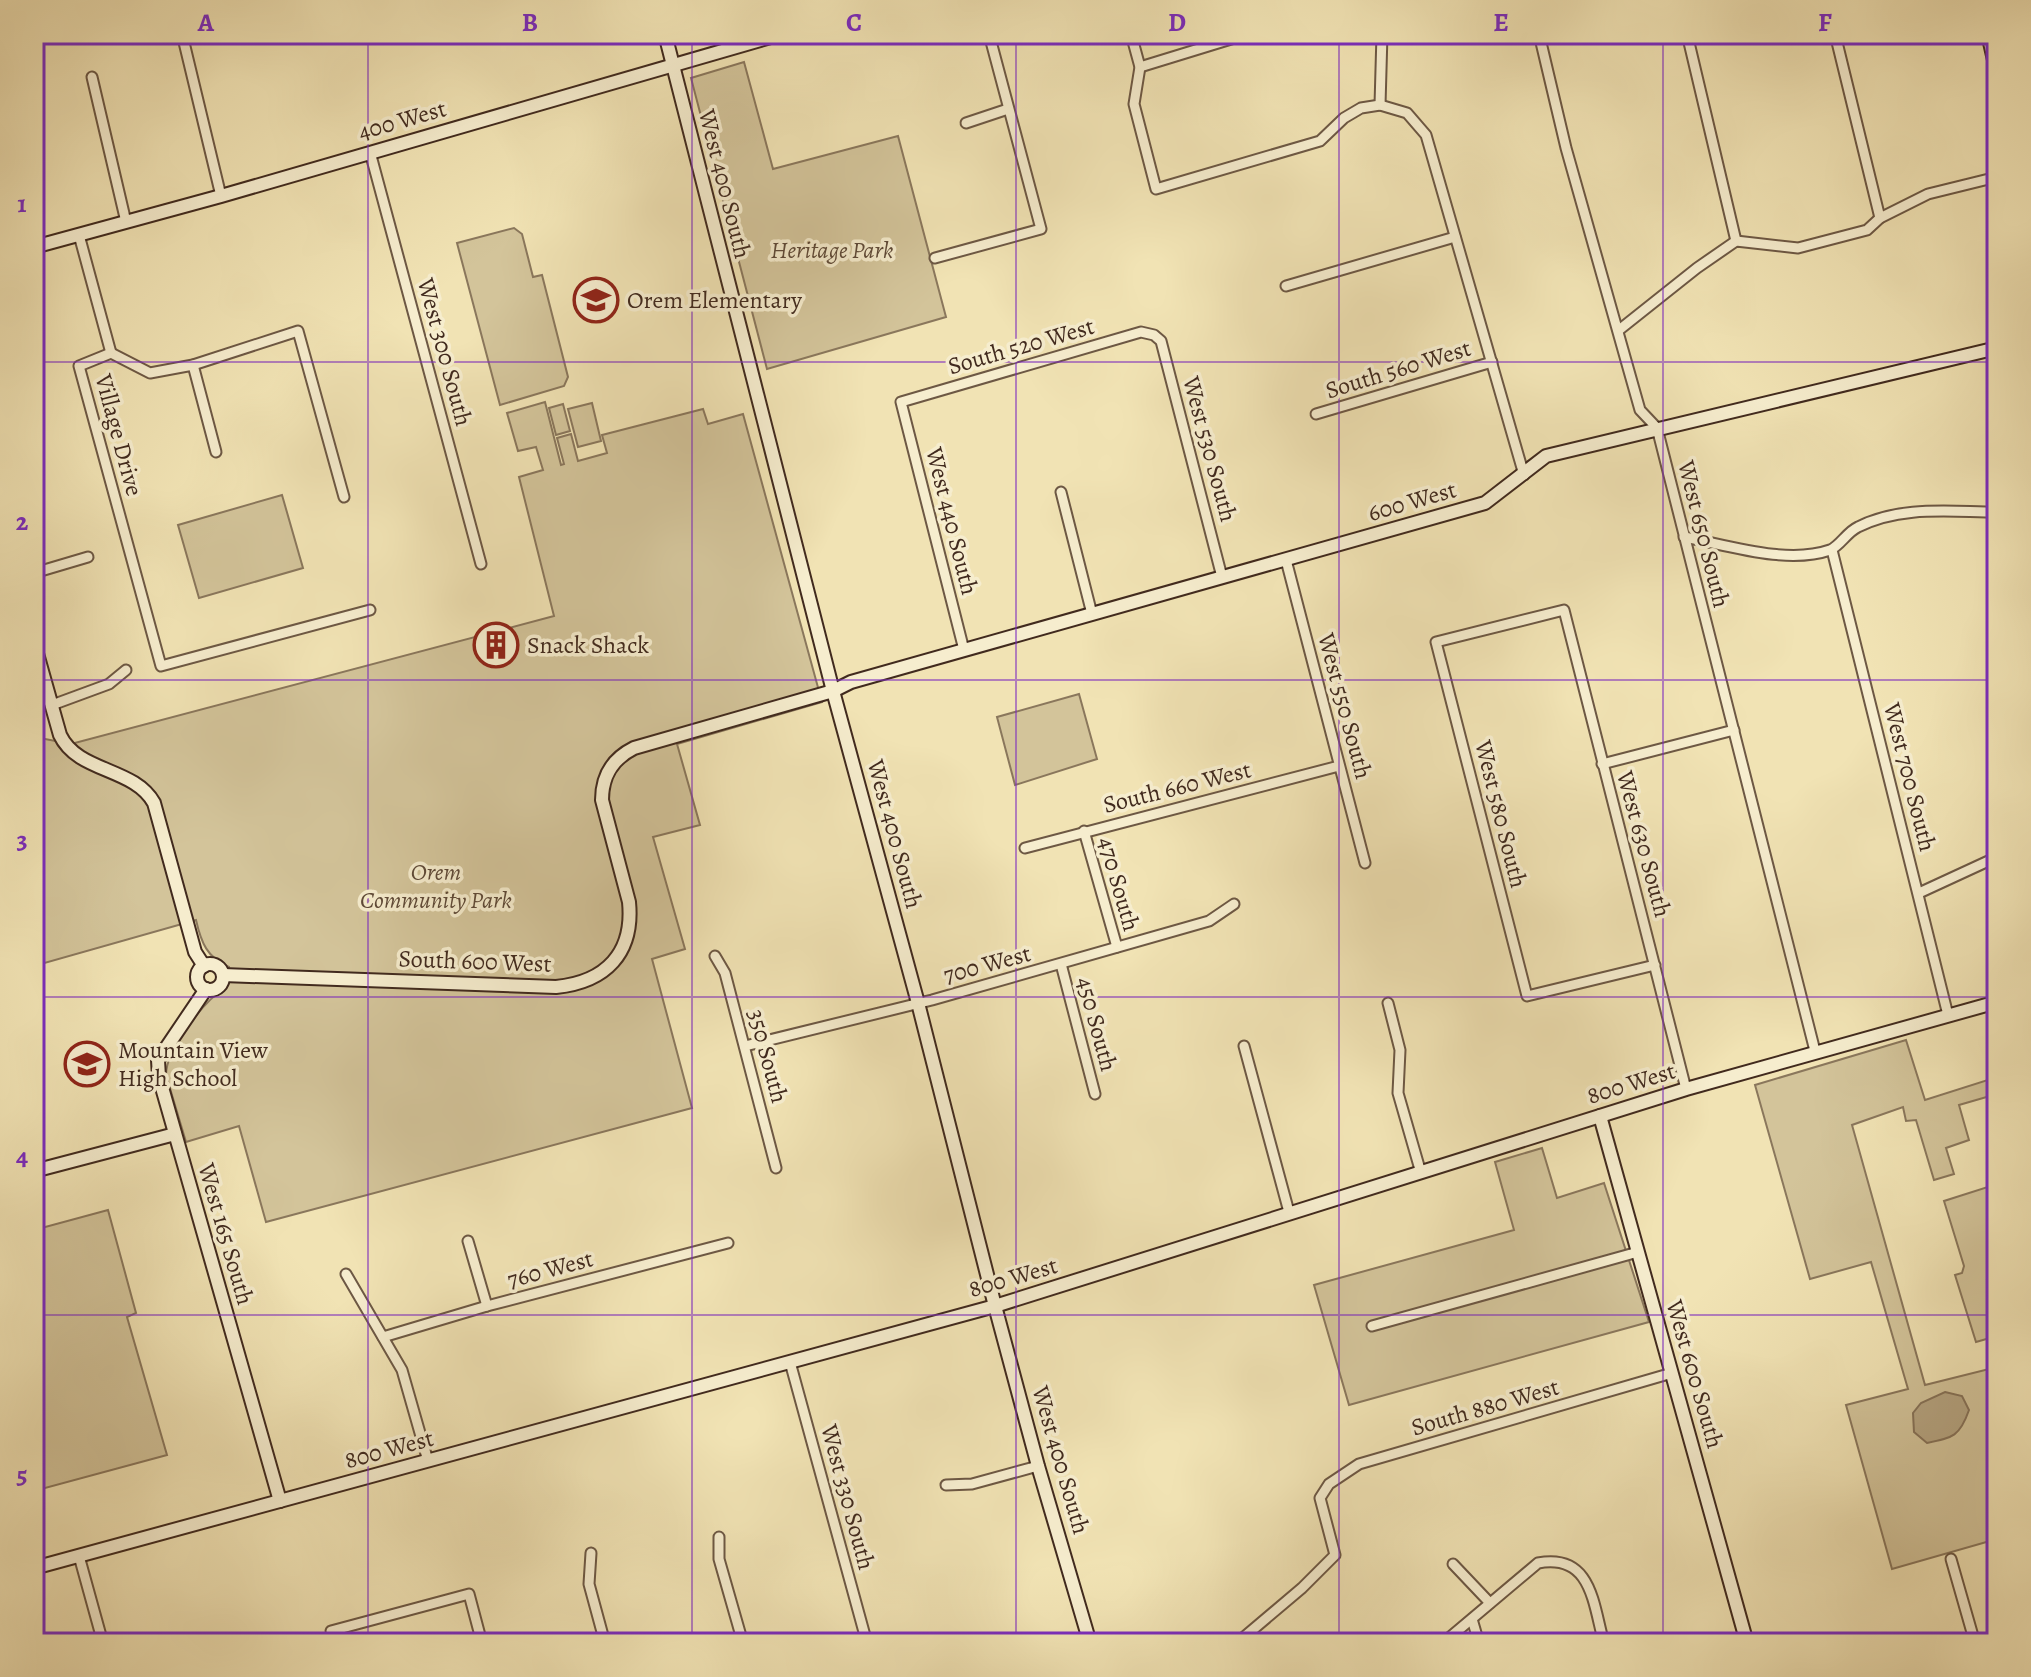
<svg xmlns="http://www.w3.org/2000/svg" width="2031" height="1677" font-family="Alegreya,serif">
  <rect width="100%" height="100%" fill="#f1e3b4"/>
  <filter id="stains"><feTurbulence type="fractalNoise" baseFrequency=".0025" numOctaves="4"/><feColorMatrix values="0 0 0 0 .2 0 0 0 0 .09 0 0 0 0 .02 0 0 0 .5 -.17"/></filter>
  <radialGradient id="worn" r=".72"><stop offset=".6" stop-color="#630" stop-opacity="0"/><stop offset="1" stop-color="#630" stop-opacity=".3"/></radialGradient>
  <g fill="#d3c49a" stroke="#8a775c" stroke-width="2">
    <polygon points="744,62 773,169 898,136 946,317 767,369 691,78"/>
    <polygon points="514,228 522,234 533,277 542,275 568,377 564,386 500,405 457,243"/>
    <path d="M 545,402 L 561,465 L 564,464 L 557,438 L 571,434 L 578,461 L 607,453 L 602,435 L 703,409 L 708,424 L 743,414 L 822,702 L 677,744 L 700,825 L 653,837 L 685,949 L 652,959 L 692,1108 L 266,1222 L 239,1126 L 186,1142 L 166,1075 C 166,1049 204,1001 226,987 L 229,967 C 207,958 201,942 196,920 L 34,966 L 34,740 L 40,738 L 71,744 L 554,616 L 519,477 L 543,470 L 536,447 L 518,451 L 507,413 Z"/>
    <polygon points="592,403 601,441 578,447 568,409"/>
    <polygon points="563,404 570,431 556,435 549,408"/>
    <polygon points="282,495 303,568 199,598 178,525"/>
    <polygon points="1079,694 1097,759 1015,785 997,717"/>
    <polygon points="1906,1040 1925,1100 1997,1077 1997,1094 1959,1105 1969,1140 1946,1148 1954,1174 1934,1180 1916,1120 1906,1121 1903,1107 1852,1125 1925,1385 1997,1367 1997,1539 1892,1569 1846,1405 1908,1389 1871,1262 1810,1279 1755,1085"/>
    <polygon points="1542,1148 1557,1198 1604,1183 1649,1322 1349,1405 1314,1285 1514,1230 1495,1162"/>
    <polygon points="1997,1184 1997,1266 1992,1268 1995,1277 1987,1280 1997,1313 1997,1336 1976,1342 1955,1275 1962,1273 1964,1266 1944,1201"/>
    <polygon points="108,1210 136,1313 127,1317 167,1455 34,1491 34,1230"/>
  </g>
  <path fill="#b5a481" stroke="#877359" stroke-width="2" d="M 1945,1392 L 1962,1396 L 1969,1410 C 1960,1436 1953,1438 1927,1443 L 1914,1432 L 1913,1413 L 1921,1403 Z"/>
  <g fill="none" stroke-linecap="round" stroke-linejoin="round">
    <g stroke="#6d5844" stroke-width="13">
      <g id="street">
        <polyline points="182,34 221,196"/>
        <polyline points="1131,34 1140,67 1134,104 1156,189 1320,141 1344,118 1361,108 1380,105 1407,113 1426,135 1524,475"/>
        <polyline points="1539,34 1566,148 1640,410 1657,428 1815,1051"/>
        <polyline points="1687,34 1736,241"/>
        <polyline points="1835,34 1880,218"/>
        <polyline points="1140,67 1241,36"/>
        <polyline points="92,77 126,222"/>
        <polyline points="1380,105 1382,34"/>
        <polyline points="966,123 1008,109"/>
        <polyline points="370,152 481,564"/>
        <polyline points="79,235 111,353"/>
        <polyline points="935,258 1041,229 989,34"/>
        <polyline points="1286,286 1455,237"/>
        <polyline points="1619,330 1697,268 1736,241 1798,248 1867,230 1880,218 1928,194 1997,177"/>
        <polyline points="111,353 79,366 161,666 370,610"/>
        <polyline points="111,353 150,373 193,365 298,331 344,497"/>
        <polyline points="193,365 216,452"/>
        <polyline points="1316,414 1492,362"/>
        <polyline points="1061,492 1092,614"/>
        <path d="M 1684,537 C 1727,545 1787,565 1830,550 C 1840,546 1847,532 1858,527 C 1901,505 1951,512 1997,512"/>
        <polyline points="1832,550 1948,1015"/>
        <polyline points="1286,560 1365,863"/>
        <polyline points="34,573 88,557"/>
        <polyline points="964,650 901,402 1141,332 1154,335 1161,341 1222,577"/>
        <polyline points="52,705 109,684 126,670"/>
        <polyline points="1602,764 1734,730"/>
        <polyline points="1084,831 1117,947"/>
        <polyline points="1025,848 1339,766"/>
        <polyline points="1919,893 1997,857"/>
        <polyline points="715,956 725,973 776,1168"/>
        <polyline points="1061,964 1095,1094"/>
        <path d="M 1655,965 L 1527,996 L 1436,642 L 1564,610 C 1604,770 1646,929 1686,1089"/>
        <polyline points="1388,1003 1400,1050 1398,1093 1421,1173"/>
        <polyline points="745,1046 932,1000 1209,921 1234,904"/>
        <polyline points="1244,1046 1289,1212"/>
        <polyline points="468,1241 487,1306"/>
        <polyline points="346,1274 402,1370 428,1461"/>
        <polyline points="1372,1326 1638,1252"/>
        <polyline points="383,1337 487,1306 728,1243"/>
        <polyline points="790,1362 867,1643"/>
        <polyline points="946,1485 972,1484 1038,1466"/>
        <polyline points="719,1537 719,1559 743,1643"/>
        <polyline points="591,1553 589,1584 605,1643"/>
        <polyline points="79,1556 103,1643"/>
        <polyline points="1951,1559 1975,1643"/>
        <polyline points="1453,1564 1490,1603"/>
        <polyline points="1472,1619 1479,1643"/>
        <polyline points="334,1643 331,1631 469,1594 482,1643"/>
        <polyline points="1237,1643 1302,1588 1335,1555 1320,1498 1329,1484 1359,1464 1672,1373"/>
        <path d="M 1443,1643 L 1538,1563 C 1592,1553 1593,1604 1604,1643"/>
      </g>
    </g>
    <g stroke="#412a1e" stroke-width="16">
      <g id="secondary">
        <polyline points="665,34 833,691 918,1003 995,1306 1038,1466 1090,1643"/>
        <polyline points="1988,34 1997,73"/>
        <polyline points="34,247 221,196 781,34"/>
        <path d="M 34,643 L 60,735 C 78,773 134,767 154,803 L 195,952 L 204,966"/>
        <circle cx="210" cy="977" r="13"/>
        <path d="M 223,975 L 556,987 C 606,982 634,953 629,902 L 602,800 C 602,776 612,759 634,748 L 833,691 L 851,682 L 1485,503 L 1546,456 L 1997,348"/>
        <polyline points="206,989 158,1060 159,1077 280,1501"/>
        <polyline points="1600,1116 1747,1643"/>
        <polyline points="34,1171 175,1134"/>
        <polyline points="34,1568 995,1306 1686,1089 1997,1002"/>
      </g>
    </g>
    <use href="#street" stroke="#f6edce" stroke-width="9"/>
    <use href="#secondary" stroke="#f6edce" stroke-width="12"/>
  </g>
  <path fill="none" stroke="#7b2cbf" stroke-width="2" stroke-opacity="0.55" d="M 368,34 L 368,1643M 692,34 L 692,1643M 1016,34 L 1016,1643M 1339,34 L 1339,1643M 1663,34 L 1663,1643M 34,362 L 1997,362M 34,680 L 1997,680M 34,997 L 1997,997M 34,1315 L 1997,1315"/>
  <defs>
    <g id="school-ring" transform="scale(2.3)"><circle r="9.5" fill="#f6edce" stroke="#8f2418" stroke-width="1.5"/><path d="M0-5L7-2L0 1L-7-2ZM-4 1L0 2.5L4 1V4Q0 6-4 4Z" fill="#8f2418"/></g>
    <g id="building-ring" transform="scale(2.3)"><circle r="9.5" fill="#f6edce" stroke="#8f2418" stroke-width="1.5"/><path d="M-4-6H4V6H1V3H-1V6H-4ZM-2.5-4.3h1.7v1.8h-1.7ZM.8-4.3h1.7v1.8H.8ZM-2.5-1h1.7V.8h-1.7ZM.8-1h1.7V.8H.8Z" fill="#8f2418"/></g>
  </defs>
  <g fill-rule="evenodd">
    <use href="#school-ring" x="596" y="300"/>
    <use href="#building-ring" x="496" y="645"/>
    <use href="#school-ring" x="87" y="1064"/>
  </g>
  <g text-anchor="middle" stroke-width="7" stroke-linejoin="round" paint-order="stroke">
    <g font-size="24" fill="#412a1e" stroke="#f6edce">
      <text transform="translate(402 120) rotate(-16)" y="8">400 West</text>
      <text transform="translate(725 184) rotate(76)" y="8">West 400 South</text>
      <text transform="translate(1021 346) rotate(-16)" y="8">South 520 West</text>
      <text transform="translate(445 352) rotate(75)" y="8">West 300 South</text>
      <text transform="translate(1398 369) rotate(-17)" y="8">South 560 West</text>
      <text transform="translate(119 435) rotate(75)" y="8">Village Drive</text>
      <text transform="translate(1210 449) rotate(75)" y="8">West 530 South</text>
      <text transform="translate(1412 501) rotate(-16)" y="8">600 West</text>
      <text transform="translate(952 521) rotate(76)" y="8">West 440 South</text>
      <text transform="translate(1704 534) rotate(76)" y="8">West 650 South</text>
      <text transform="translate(1345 706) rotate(75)" y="8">West 550 South</text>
      <text transform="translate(1910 777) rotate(76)" y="8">West 700 South</text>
      <text transform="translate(1177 787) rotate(-14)" y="8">South 660 West</text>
      <text transform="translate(1501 814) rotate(76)" y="8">West 580 South</text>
      <text transform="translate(895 834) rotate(75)" y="8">West 400 South</text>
      <text transform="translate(1644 844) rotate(75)" y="8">West 630 South</text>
      <text transform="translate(1119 884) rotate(74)" y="8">470 South</text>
      <text transform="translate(475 961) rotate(2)" y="8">South 600 West</text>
      <text transform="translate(987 964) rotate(-15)" y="8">700 West</text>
      <text transform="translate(1097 1024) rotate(75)" y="8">450 South</text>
      <text transform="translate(768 1056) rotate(75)" y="8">350 South</text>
      <text transform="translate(1631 1083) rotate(-17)" y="8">800 West</text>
      <text transform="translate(226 1234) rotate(74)" y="8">West 165 South</text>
      <text transform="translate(550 1269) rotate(-15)" y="8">760 West</text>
      <text transform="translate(1013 1277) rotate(-16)" y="8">800 West</text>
      <text transform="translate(1695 1374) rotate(74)" y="8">West 600 South</text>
      <text transform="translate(1485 1407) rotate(-16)" y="8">South 880 West</text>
      <text transform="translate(389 1449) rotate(-15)" y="8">800 West</text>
      <text transform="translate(1061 1460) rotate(74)" y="8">West 400 South</text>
      <text transform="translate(848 1497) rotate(75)" y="8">West 330 South</text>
    </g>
    <g font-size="24" font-style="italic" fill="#5e4937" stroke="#f6edce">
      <text x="832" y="258">Heritage Park</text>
      <text x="436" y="880">Orem<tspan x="436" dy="28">Community Park</tspan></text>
    </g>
    <g font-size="24" fill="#412a1e" stroke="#f6edce" text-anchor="start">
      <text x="627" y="308">Orem Elementary</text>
      <text x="527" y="653">Snack Shack</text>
      <text x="118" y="1058">Mountain View<tspan x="118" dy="28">High School</tspan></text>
    </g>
  </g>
  <rect width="2031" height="1677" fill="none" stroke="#f1e3b4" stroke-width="88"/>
  <rect x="44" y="44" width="1943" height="1589" fill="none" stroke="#7b2cbf" stroke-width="3"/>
  <g font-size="26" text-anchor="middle" font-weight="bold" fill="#7b2cbf">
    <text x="206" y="31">A</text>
    <text x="530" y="31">B</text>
    <text x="854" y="31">C</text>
    <text x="1177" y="31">D</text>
    <text x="1501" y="31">E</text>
    <text x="1825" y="31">F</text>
    <text x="22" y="212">1</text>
    <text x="22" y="530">2</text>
    <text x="22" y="848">3</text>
    <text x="22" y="1165">4</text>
    <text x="22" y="1483">5</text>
  </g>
  <rect width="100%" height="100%" filter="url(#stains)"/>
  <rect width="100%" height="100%" fill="url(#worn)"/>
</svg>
